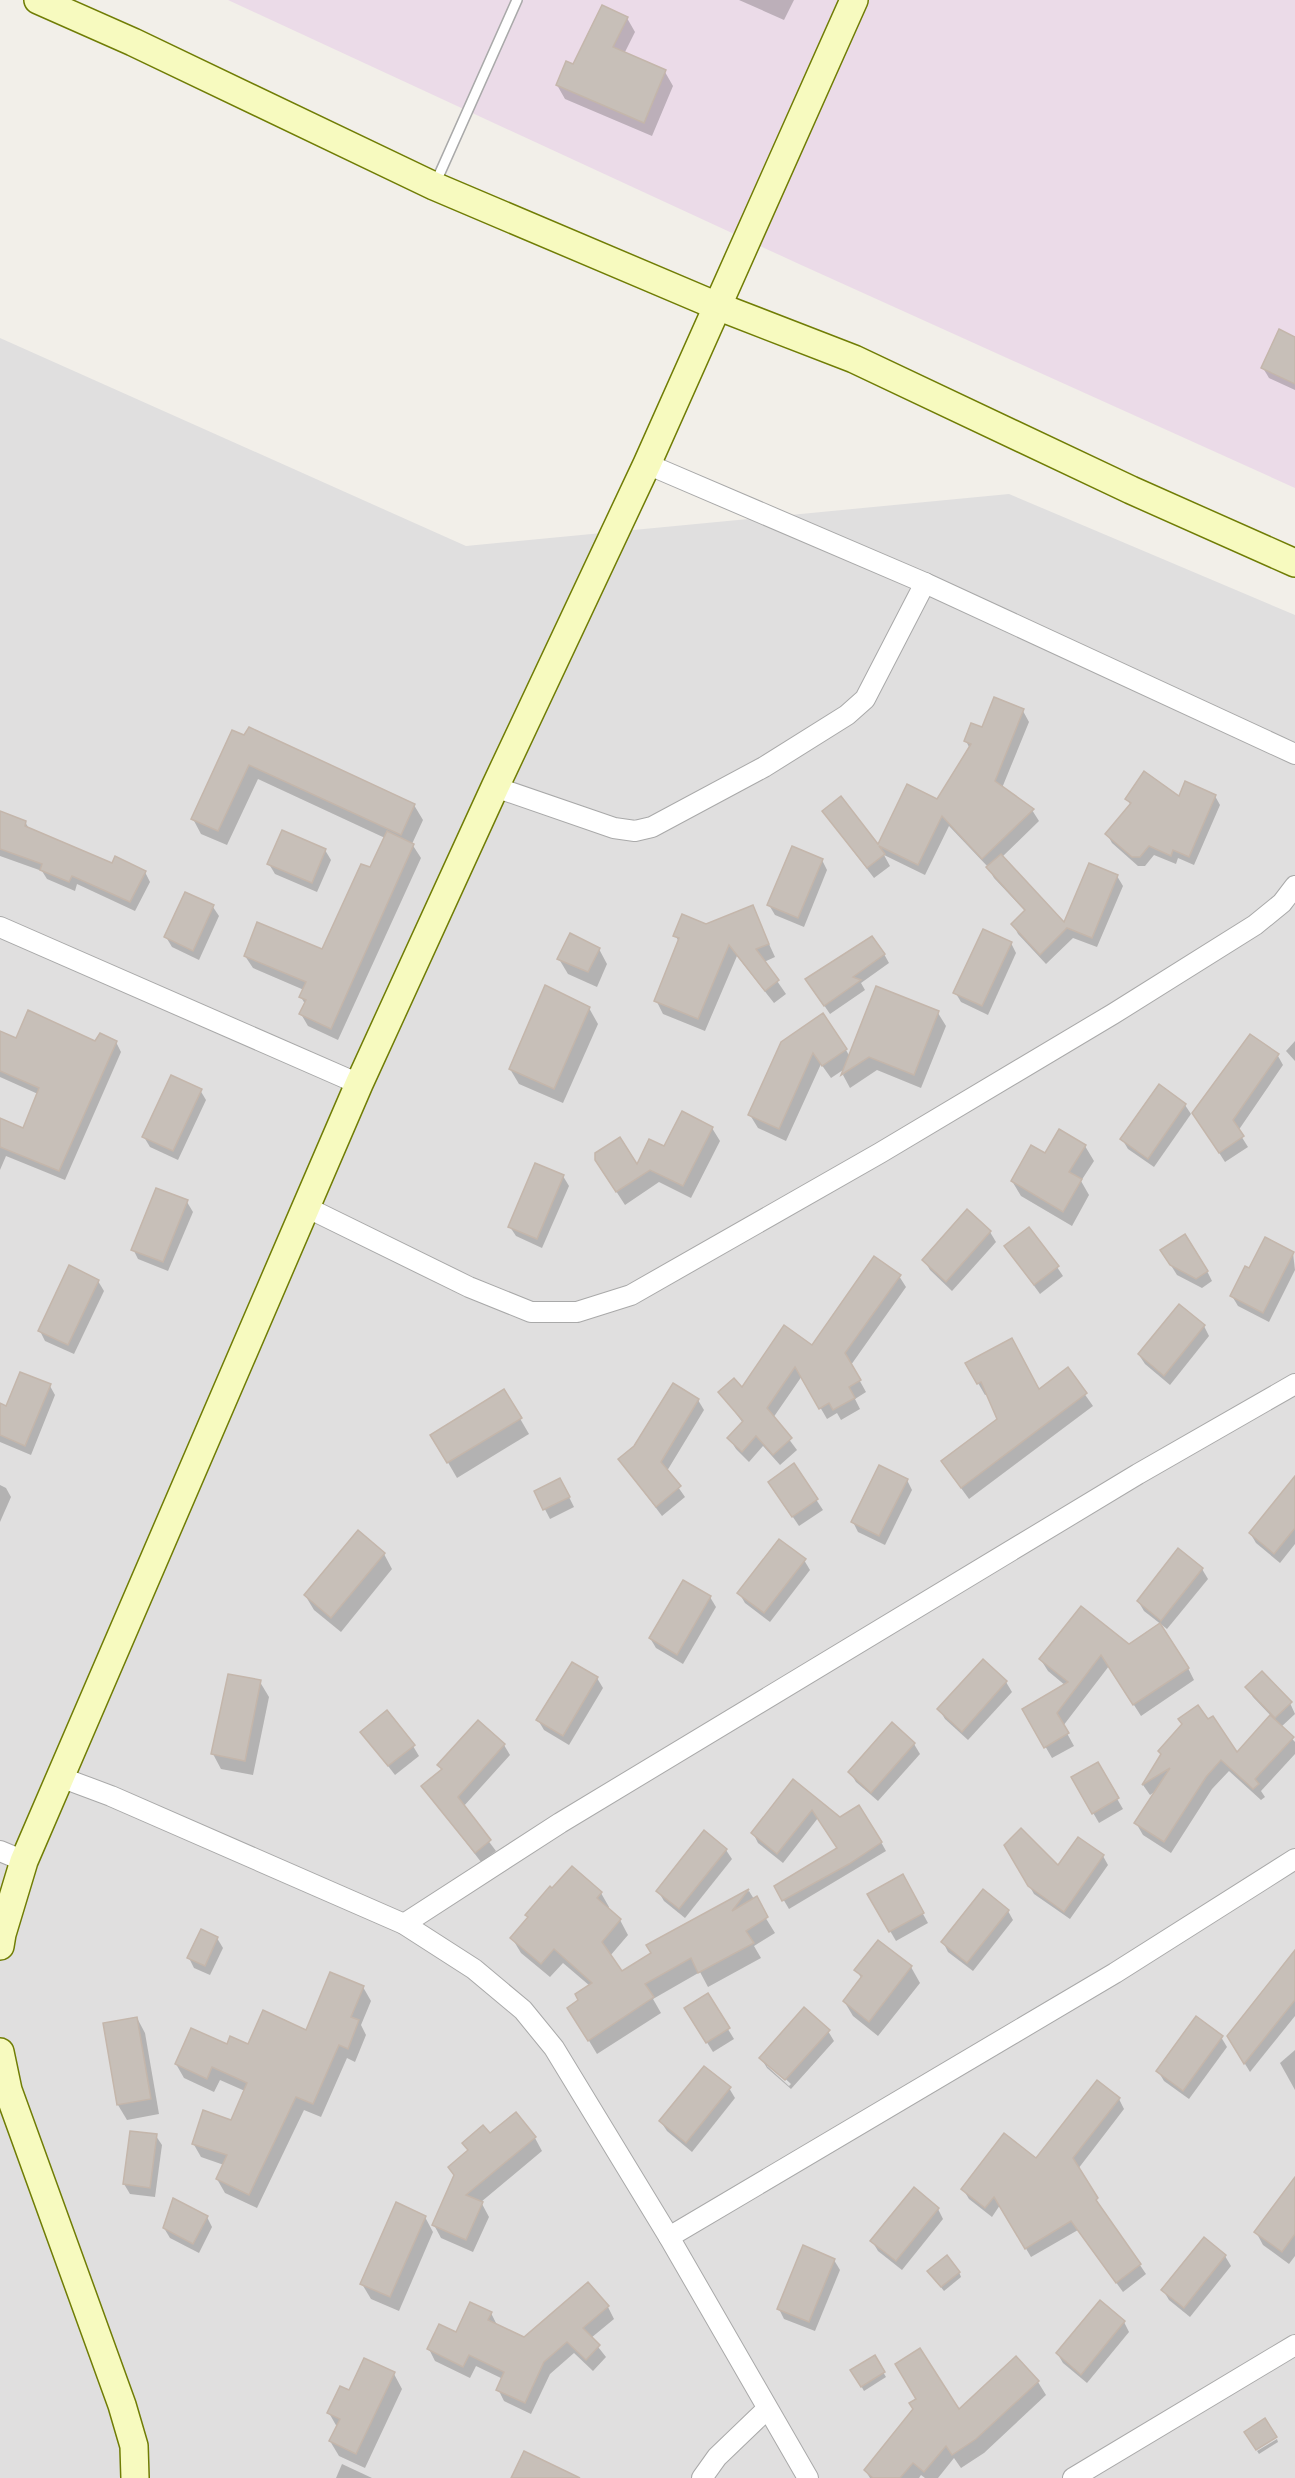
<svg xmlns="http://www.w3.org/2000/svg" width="1295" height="2478" font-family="'Golos Text',sans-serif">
  <rect width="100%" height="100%" fill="#f2efe9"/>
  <polygon fill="#e0dfdf" points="0,338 466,546 1009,494 1295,615 1295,2478 0,2478"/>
  <polygon fill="#ebdbe8" points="228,0 1295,0 1295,488 799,264"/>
  <g fill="#0003" fill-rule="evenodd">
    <polygon points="739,0 794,0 784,20"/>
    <polygon points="627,18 635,32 624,54 665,72 673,86 652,136 565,99 557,85 574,66"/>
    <polygon points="1295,338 1295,390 1269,378 1263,368"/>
    <polygon points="1023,711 1029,722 1002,788 1032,810 1039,821 1002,857 1064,925 1117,876 1123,886 1097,947 1073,938 1046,964 1018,934 1013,924 1026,912 994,878 988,867 949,826 925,875 884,855 890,866 874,878 831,822 878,847 938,801 970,749 966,741 983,729"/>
    <polygon points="233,732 414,805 423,820 412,844 421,858 338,1040 308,1026 301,1014 305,1004 301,997 304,990 253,968 245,956 323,951 371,869 385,838 258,779 227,845 201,834 193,819"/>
    <polygon points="1215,796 1220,805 1194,865 1178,858 1176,864 1154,855 1145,866 1138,866 1112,843 1107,834 1131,806 1127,799"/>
    <polygon points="0,813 25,822 30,830 113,864 145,872 150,882 135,911 77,884 75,891 47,879 42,871 0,856"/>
    <polygon points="325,850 331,860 317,892 275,874 269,864"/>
    <polygon points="822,860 827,870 804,927 775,915 769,905"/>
    <polygon points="213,907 219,916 199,960 172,947 166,937"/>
    <polygon points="752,907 775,957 764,962 786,994 774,1003 737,956 705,1031 663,1014 656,1000 679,942 675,935 706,926"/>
    <polygon points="1011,943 1016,953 988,1015 961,1002 955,992"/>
    <polygon points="599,949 607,964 597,987 568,974 559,959"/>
    <polygon points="850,950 852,953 884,954 889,963 861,983 865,990 830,1014 807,980"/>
    <polygon points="589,1008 598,1024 563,1103 519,1084 510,1069"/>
    <polygon points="938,1013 946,1026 921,1088 877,1070 850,1088 843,1075 846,1068 831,1078 821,1064 786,1141 758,1128 750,1115 782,1043 846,1050 850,1057"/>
    <polygon points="0,1039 116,1042 121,1052 65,1180 6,1156 0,1170 0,1120 23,1130 38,1094 0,1077"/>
    <polygon points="1295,1041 1295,1061 1286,1051"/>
    <polygon points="1278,1056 1283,1065 1238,1131 1248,1147 1225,1162 1200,1123"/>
    <polygon points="200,1090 206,1100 178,1160 150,1147 144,1137"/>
    <polygon points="1185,1105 1191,1114 1154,1167 1128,1149 1122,1139"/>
    <polygon points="712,1128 720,1141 691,1198 659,1182 625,1205 605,1174 637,1167 665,1148"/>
    <polygon points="1085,1146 1094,1161 1081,1181 1089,1195 1072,1226 1021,1196 1012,1181 1045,1155"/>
    <polygon points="563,1176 569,1186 542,1248 516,1236 510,1227"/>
    <polygon points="187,1202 193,1212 168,1271 138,1259 133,1249"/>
    <polygon points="990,1232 996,1242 952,1291 930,1270 924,1260"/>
    <polygon points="1006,1247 1057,1267 1063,1276 1040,1294"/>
    <polygon points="1162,1251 1207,1271 1212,1281 1202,1288 1177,1275"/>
    <polygon points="1293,1253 1295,1270 1269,1322 1238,1306 1232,1296 1250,1270"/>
    <polygon points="899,1276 906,1287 851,1365 866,1392 855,1399 860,1409 841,1420 837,1413 827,1419 802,1376 773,1418 797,1450 780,1465 763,1446 749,1462 736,1449 729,1438 743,1423 720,1392 742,1389 812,1347"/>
    <polygon points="98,1281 104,1291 74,1354 45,1341 40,1331"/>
    <polygon points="1204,1326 1209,1336 1170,1385 1145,1364 1139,1355"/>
    <polygon points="967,1364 1039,1391 1067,1369 1093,1406 969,1499 950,1473 999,1420 988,1394 985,1395"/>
    <polygon points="50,1386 55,1395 31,1455 0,1442 0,1405 7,1408"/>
    <polygon points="504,1391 529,1434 457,1478 432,1435"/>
    <polygon points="698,1400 704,1410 667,1471 685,1497 662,1516 620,1460"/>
    <polygon points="794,1466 823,1510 799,1526 776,1492"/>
    <polygon points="907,1480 912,1490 885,1545 858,1532 853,1522"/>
    <polygon points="0,1485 6,1488 11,1497 0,1522"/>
    <polygon points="565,1489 574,1507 550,1519 536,1492"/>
    <polygon points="1295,1489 1295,1544 1280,1563 1256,1543 1250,1533"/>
    <polygon points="384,1554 392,1569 341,1632 314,1610 305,1595"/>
    <polygon points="804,1560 810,1570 770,1622 745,1603 739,1593"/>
    <polygon points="1202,1569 1208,1579 1167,1629 1144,1611 1138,1601"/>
    <polygon points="710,1597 716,1607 683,1664 656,1648 650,1638"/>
    <polygon points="1129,1646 1188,1668 1194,1680 1141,1716 1109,1666 1063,1726 1074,1746 1052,1758 1024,1710 1066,1686 1048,1671 1041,1660"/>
    <polygon points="983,1661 1006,1682 1012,1692 968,1740 945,1719 939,1709"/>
    <polygon points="597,1678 603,1688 569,1745 544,1730 538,1720"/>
    <polygon points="260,1682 269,1697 253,1775 221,1769 213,1754"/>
    <polygon points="1247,1687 1290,1703 1295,1714 1281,1727 1295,1742 1295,1754 1261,1791 1265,1797 1261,1800 1229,1771 1212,1789 1171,1853 1143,1835 1136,1823 1156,1791 1150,1795 1143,1785 1162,1756 1237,1754 1271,1716 1253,1697"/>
    <polygon points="362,1732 413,1746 419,1756 395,1775"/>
    <polygon points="914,1744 920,1754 878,1801 856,1782 850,1772"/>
    <polygon points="504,1745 510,1755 463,1807 496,1851 481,1862 423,1786 442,1771 439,1765"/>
    <polygon points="1097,1764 1123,1809 1099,1823 1073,1778"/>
    <polygon points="794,1782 840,1819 881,1842 886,1851 789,1909 776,1887 838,1849 818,1818 783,1863 758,1843 753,1833"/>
    <polygon points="1006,1845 1058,1867 1103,1856 1108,1865 1070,1919 1034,1894"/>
    <polygon points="726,1850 732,1859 685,1918 664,1901 658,1891"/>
    <polygon points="902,1876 928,1923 896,1941 869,1895"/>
    <polygon points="749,1891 775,1933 754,1946 761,1958 708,1987 700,1972 653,1999 661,2013 597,2054 577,2021 580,2001 590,1986 563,1963 550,1977 521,1953 512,1938 601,1893 609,1907 608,1909 620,1920 628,1935 610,1956 621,1973 653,1953 648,1945"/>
    <polygon points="1008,1911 1013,1920 973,1971 948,1952 943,1942"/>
    <polygon points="217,1938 223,1948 210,1975 194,1968 189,1958"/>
    <polygon points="879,1942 911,1967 920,1983 878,2036 853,2016 844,2001 862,1979 856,1970"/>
    <polygon points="1295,1967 1295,2016 1250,2072 1234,2046"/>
    <polygon points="363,1987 371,2001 361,2025 366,2035 355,2062 347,2058 321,2117 304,2110 257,2208 225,2193 217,2179 224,2165 201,2157 193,2143 232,2121 245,2091 220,2080 214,2092 184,2078 176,2064 228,2046 248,2046 307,2032"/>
    <polygon points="707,1995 734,2039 713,2052 686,2009"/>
    <polygon points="137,2018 145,2033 159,2114 127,2120 118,2105"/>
    <path d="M 828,2031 L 834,2041 L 791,2089 L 767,2068 L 761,2058 ZM 767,2062 L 791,2084 L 789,2086 L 767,2066 Z"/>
    <polygon points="1221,2037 1227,2047 1189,2099 1164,2081 1158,2071"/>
    <polygon points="1295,2050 1295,2090 1280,2063"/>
    <polygon points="729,2088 735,2098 692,2152 667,2131 661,2122"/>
    <polygon points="1119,2099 1124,2109 1078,2169 1102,2209 1146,2274 1123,2292 1078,2230 1031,2257 1000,2205 992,2217 969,2199 963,2189 1037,2160"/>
    <polygon points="490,2135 535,2138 542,2151 481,2202 489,2217 473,2252 441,2238 434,2225"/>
    <polygon points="156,2136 162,2145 155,2197 130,2194 124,2184"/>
    <polygon points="1295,2180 1295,2256 1289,2264 1263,2245 1256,2232"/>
    <polygon points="938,2209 943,2219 902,2270 878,2251 872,2241"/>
    <polygon points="207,2217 212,2227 199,2253 170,2238 164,2228"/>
    <polygon points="425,2217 433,2232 399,2311 371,2299 362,2284"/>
    <polygon points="1225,2256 1231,2266 1190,2317 1169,2300 1163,2290"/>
    <polygon points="834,2260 840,2270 815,2331 784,2319 779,2309"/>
    <polygon points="959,2272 961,2277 944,2291 932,2276"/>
    <polygon points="608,2307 614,2319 591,2338 606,2357 593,2371 574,2353 550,2374 531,2414 504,2401 498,2389 503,2379 476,2366 470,2378 435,2361 429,2349 491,2313 497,2325 524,2339"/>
    <polygon points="1124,2322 1129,2332 1087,2383 1063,2363 1057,2353"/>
    <polygon points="874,2357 886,2377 864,2391 852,2370"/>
    <polygon points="394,2374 402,2389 365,2468 339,2456 330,2441 337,2427 329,2413 350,2392"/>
    <polygon points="1038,2382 1046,2395 984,2453 961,2468 954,2458 938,2478 925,2478 921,2475 919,2478 870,2478 865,2470 915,2409 958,2411"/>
    <polygon points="1277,2439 1278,2442 1259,2454 1257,2451"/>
    <polygon points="342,2464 372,2478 336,2478"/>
  </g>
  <g fill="#c7bfb8" stroke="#c4b6ab" stroke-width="1.5">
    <polygon points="602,5 628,17 613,47 666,70 644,123 556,85 566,61 573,64"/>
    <polygon points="1279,329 1295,337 1295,384 1261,368"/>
    <polygon points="994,697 1024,709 995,781 1034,809 982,859 942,816 918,865 879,846 885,854 867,868 822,811 841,796 878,844 907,784 937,799 971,744 964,741 971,723 982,727"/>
    <polygon points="249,727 415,804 401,835 249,765 218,831 191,819 232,730 244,735"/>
    <polygon points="1144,771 1179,796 1185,781 1216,795 1189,857 1173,850 1171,856 1149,846 1140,857 1132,857 1105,834 1131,803 1125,799"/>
    <polygon points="0,811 26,821 25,826 112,863 115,856 146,871 130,902 72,876 69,882 40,870 42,864 0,849"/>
    <polygon points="282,830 326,849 312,883 267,864"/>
    <polygon points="387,831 414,844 331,1029 299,1014 306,1000 299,997 306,982 244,956 257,922 322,949 361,864 370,867"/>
    <polygon points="792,846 823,859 798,918 767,905"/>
    <polygon points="1001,854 1064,922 1089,863 1118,875 1092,938 1067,928 1040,955 1011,924 1025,910 986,867"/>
    <polygon points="185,892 214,905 193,951 164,937"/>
    <polygon points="753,905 769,944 756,949 779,980 765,991 729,945 698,1019 654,1001 679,938 673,936 682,914 706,924"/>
    <polygon points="983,929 1012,942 982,1006 953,993"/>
    <polygon points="570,933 600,948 588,972 557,959"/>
    <polygon points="872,936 885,954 853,977 861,980 824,1006 805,979"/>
    <polygon points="545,985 590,1007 554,1089 509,1069"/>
    <polygon points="876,986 939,1011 914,1075 869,1057 841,1075"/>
    <polygon points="28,1010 95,1041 100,1033 117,1041 59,1171 0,1147 0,1118 23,1128 39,1088 0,1071 0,1031 16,1038"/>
    <polygon points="823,1013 847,1049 822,1066 813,1053 779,1129 748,1115 781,1042"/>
    <polygon points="1250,1034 1279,1054 1233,1120 1244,1136 1219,1153 1192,1113"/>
    <polygon points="171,1075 202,1089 173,1151 142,1137"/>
    <polygon points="1159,1084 1186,1104 1148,1159 1120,1139"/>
    <polygon points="682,1111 713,1127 683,1186 650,1170 616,1192 595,1160 595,1153 620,1137 637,1164 649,1139 664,1146"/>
    <polygon points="1059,1129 1086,1145 1069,1172 1082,1179 1063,1212 1011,1181 1031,1145 1045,1153"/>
    <polygon points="535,1163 564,1175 537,1239 508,1227"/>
    <polygon points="156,1188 188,1200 163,1262 131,1250"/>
    <polygon points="967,1209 991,1231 946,1282 922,1260"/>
    <polygon points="1029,1227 1059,1266 1034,1285 1004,1246"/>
    <polygon points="1185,1234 1208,1271 1196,1279 1170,1265 1160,1250"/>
    <polygon points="1265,1237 1294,1252 1263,1313 1230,1296 1245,1266 1249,1268"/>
    <polygon points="874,1256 901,1275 845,1353 861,1380 849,1387 855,1398 833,1410 829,1403 819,1409 795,1367 767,1408 792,1438 773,1455 756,1436 742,1452 727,1438 743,1421 718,1392 734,1378 742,1387 784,1325 812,1345"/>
    <polygon points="69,1265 99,1280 68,1345 38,1331"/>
    <polygon points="1179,1304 1205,1325 1164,1376 1138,1354"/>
    <polygon points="1012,1338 1039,1389 1068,1367 1087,1393 961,1488 941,1461 997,1419 981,1382 977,1384 965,1363"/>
    <polygon points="20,1372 51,1384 25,1446 0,1435 0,1403 6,1406"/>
    <polygon points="673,1383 699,1399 661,1462 681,1486 656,1507 618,1459 634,1446"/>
    <polygon points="504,1389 522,1418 447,1463 430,1435"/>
    <polygon points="794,1463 818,1499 792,1517 768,1482"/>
    <polygon points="879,1465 908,1479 879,1536 851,1522"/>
    <polygon points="1295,1476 1295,1528 1274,1554 1249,1533"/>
    <polygon points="560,1478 570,1497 543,1510 534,1491"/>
    <polygon points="358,1530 385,1553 331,1618 304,1595"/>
    <polygon points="779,1539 806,1559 764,1613 737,1593"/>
    <polygon points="1178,1548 1203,1568 1161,1621 1137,1601"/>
    <polygon points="683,1580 711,1596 677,1655 649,1638"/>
    <polygon points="1081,1606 1129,1644 1160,1623 1189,1668 1133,1705 1101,1655 1057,1713 1069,1733 1044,1748 1022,1709 1068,1682 1039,1659"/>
    <polygon points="983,1659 1007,1681 962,1732 937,1709"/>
    <polygon points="572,1662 598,1677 563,1736 536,1720"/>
    <polygon points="1262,1671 1292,1702 1275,1718 1245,1687"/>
    <polygon points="228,1674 261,1680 245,1761 211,1754"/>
    <polygon points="1198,1705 1208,1719 1213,1716 1237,1752 1270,1715 1294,1737 1255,1779 1259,1784 1253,1789 1221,1760 1206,1777 1164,1842 1134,1823 1170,1768 1142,1785 1161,1754 1158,1751 1182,1724 1178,1719"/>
    <polygon points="387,1710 415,1745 388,1766 360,1732"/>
    <polygon points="478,1720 505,1744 458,1797 491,1840 475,1853 421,1786 442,1769 437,1765"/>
    <polygon points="892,1722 915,1743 871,1793 848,1772"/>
    <polygon points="1098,1762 1119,1798 1092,1814 1071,1777"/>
    <polygon points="793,1779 840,1817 859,1805 882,1842 849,1864 782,1901 774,1886 837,1848 812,1810 777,1854 751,1833"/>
    <polygon points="1021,1828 1058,1865 1078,1837 1104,1855 1064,1912 1028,1886 1004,1845"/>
    <polygon points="704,1830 727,1849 679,1909 656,1891"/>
    <polygon points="572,1866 602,1892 597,1898 621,1919 602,1942 622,1971 651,1953 646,1945 749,1889 732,1911 757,1896 768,1917 746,1931 754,1943 698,1973 691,1958 645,1984 654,1997 588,2041 567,2008 578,2000 575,1994 592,1983 554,1949 541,1964 510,1938 528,1917 525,1915 550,1886 552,1888"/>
    <polygon points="903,1874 924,1913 889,1932 867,1894"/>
    <polygon points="983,1889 1009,1910 967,1963 941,1942"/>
    <polygon points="201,1929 218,1937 205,1966 187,1958"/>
    <polygon points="878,1940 912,1966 869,2022 843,2001 862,1976 854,1970"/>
    <polygon points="1295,1950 1295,2000 1244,2064 1227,2036"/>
    <polygon points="330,1972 364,1986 351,2017 359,2020 348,2049 339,2045 313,2104 296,2097 249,2195 216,2179 227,2155 192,2144 203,2110 231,2120 247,2083 212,2067 207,2079 175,2064 191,2028 227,2044 230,2036 248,2044 263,2010 306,2030"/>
    <polygon points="708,1993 730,2028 706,2043 684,2008"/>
    <polygon points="804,2007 830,2030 785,2080 759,2058"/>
    <polygon points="1196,2016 1223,2036 1183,2091 1156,2071"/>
    <polygon points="137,2017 151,2099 117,2105 103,2023"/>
    <polygon points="704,2066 731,2087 686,2143 659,2121"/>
    <polygon points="1097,2080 1120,2098 1073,2158 1098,2198 1096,2200 1141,2264 1116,2283 1071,2221 1025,2249 994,2197 985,2208 961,2189 1004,2133 1036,2158"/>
    <polygon points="516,2112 536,2137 466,2195 483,2202 466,2240 432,2225 454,2175 448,2167 468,2150 462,2143 483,2125 490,2133"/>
    <polygon points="130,2131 157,2134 150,2188 123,2184"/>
    <polygon points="1295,2177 1295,2234 1282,2252 1254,2232"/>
    <polygon points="914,2187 939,2208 896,2261 870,2241"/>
    <polygon points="173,2198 208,2216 193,2244 163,2228"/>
    <polygon points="396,2202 426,2216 390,2297 360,2284"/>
    <polygon points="1204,2237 1226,2255 1184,2308 1161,2290"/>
    <polygon points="803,2245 835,2259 809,2322 777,2309"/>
    <polygon points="947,2255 960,2272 941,2287 927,2271"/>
    <polygon points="588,2282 609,2306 583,2328 600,2345 586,2360 567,2342 544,2362 525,2403 496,2390 504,2372 469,2355 463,2367 427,2349 439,2324 456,2332 470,2302 492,2312 488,2320 524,2337"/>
    <polygon points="1100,2300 1125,2321 1081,2375 1056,2353"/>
    <polygon points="920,2348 959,2409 1016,2356 1039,2381 976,2439 952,2455 946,2446 924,2472 913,2463 900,2478 873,2478 864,2470 913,2409 909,2403 916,2399 895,2364"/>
    <polygon points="875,2355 885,2372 861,2387 850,2370"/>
    <polygon points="364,2358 395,2372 356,2454 329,2441 340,2419 327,2413 340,2386 349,2390"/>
    <polygon points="1265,2418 1277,2437 1256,2450 1244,2432"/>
    <polygon points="524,2451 580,2478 511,2478"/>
  </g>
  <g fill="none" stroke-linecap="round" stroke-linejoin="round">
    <g stroke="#a9a9a9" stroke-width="12">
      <polyline id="lane" points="435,184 517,0"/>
    </g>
    <g stroke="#a9a9a9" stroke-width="22">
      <g id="street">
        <polyline points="647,464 925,583 1295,754"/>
        <polyline points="495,787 614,828 635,831 652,827 764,767 847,715 865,699 925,583"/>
        <polyline points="0,927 359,1084"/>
        <polyline points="306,1207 469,1287 531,1312 577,1312 631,1295 880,1153 1113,1014 1255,925 1282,903 1295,886"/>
        <polyline points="60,1777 111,1796 404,1924 474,1969 523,2010 554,2048 669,2237 808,2478"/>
        <polyline points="0,1851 24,1861"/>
        <polyline points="404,1924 560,1823 1138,1474 1295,1384"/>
        <polyline points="669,2237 1115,1973 1295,1859"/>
        <polyline points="702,2478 717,2457 767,2409"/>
        <polyline points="1073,2478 1295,2345"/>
      </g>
    </g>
    <g stroke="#707d05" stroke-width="30">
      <g id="secondary">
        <polyline points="38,0 133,42 434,186 717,306 854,359 1131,490 1295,563"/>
        <polyline points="0,1946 2,1934 24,1861 359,1084 495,787 647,464 854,0"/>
        <polyline points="0,2052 8,2090 122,2405 134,2446 135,2478"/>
      </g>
    </g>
    <use href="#lane" stroke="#fff" stroke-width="9"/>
    <use href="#street" stroke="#fff" stroke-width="20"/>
    <use href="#secondary" stroke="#f7fabf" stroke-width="27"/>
  </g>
</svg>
